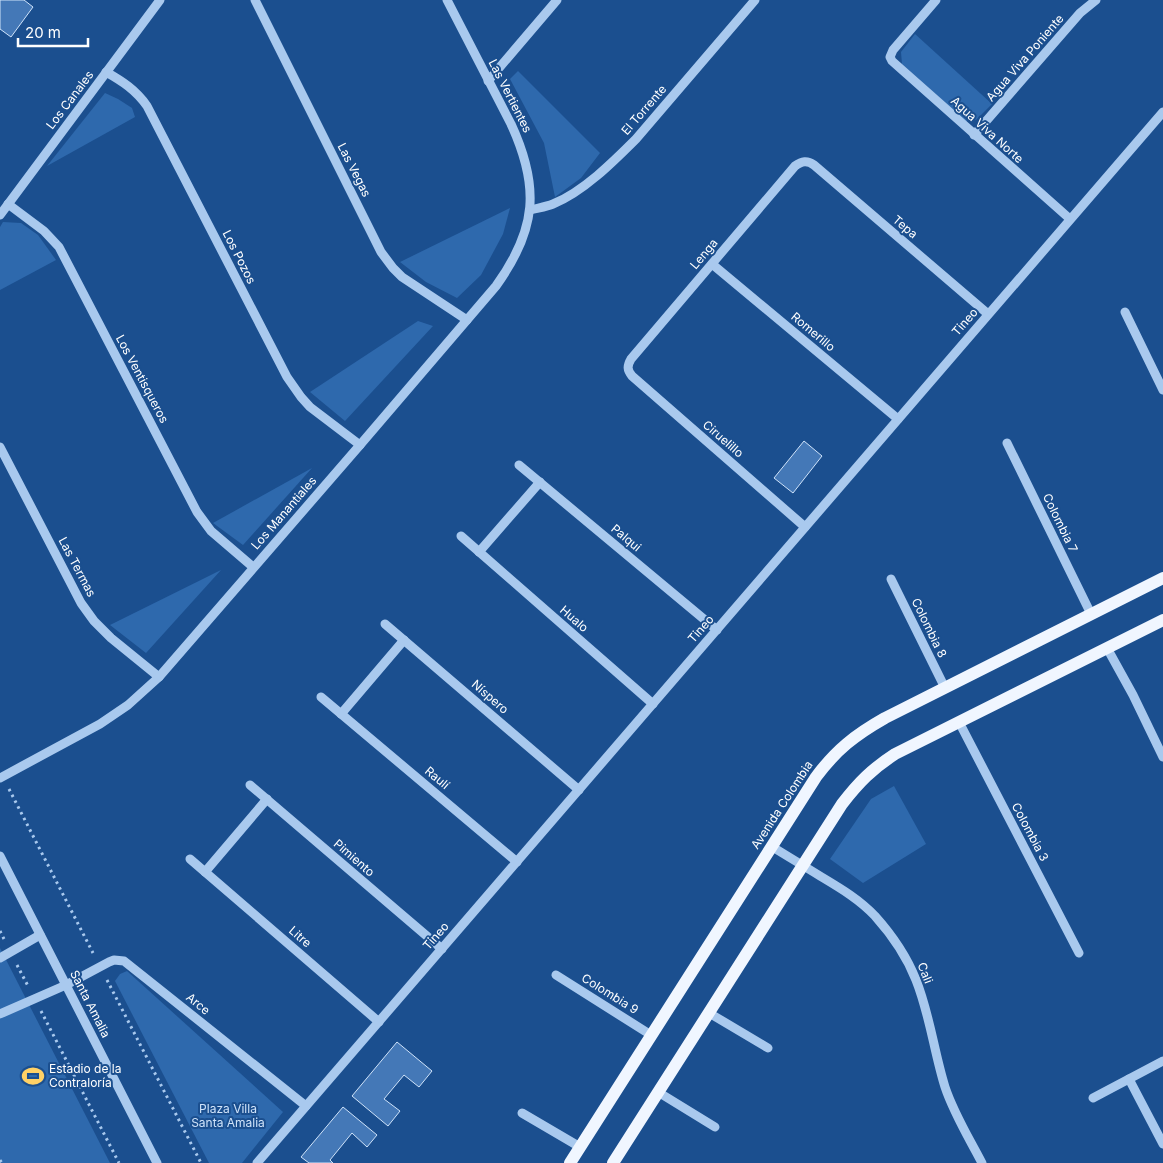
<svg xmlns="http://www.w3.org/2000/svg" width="1163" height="1163" font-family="Inter,sans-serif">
  <rect width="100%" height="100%" fill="#1b4f8f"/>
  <g fill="#2e69ad">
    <polygon points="915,34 992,104 976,120 965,121 902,64 901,52"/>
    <polygon points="518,71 600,153 581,178 555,197 544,143 510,79"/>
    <polygon points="105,93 118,99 132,108 135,117 47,166"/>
    <polygon points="510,208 503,234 481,275 457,298 426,282 400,262"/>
    <polygon points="3,222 21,223 38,235 56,260 0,290 0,227"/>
    <polygon points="418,321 433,326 345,421 310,392"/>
    <polygon points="312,468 243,545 213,523"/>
    <polygon points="221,570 146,653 110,625"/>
    <polygon points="894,786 926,844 863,883 830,859 871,799"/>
    <polygon points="0,948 110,1163 0,1163"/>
    <polygon points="127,971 283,1112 242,1163 209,1163 115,981 120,974"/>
  </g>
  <g fill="#4478b7" stroke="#cfe3fa">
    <polygon points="0,0 24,0 33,7 11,37 0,29"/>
    <polygon points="804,441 822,456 793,493 774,478"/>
    <polygon points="397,1042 432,1071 419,1087 404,1075 384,1099 400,1111 388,1126 352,1096"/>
    <polygon points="343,1107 377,1135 367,1147 352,1133 330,1160 333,1163 309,1163 301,1157"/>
  </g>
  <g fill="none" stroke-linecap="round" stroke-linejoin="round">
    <g stroke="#a9c9ee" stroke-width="3" stroke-dasharray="2.5 4" stroke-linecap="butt">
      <polyline points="9,789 93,953"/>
      <polyline points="0,931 4,939"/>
      <polyline points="17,965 28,986"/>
      <polyline points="107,980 201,1163"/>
      <polyline points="41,1011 119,1163"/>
      <polyline points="0,1160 2,1163"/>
    </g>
    <g stroke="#a9c9ee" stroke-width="9">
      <polyline points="255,0 381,252 393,268 402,277 467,320"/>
      <polyline points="936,0 893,50 890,57 892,61 1070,219"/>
      <path d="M 106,72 C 122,81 136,90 147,106 L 287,377 L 301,397 L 310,407 L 360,445"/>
      <polyline points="488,81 557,0"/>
      <polyline points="974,135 1080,13 1096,0"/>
      <polyline points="8,204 44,231 59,247 197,512 211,531 253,567"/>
      <path d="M 530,210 C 537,208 546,207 553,204 C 583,192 613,162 636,139 L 755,0"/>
      <polyline points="0,215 160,0"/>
      <polyline points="712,264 898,419"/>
      <polyline points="1125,312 1163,390"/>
      <polyline points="1007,443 1091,614"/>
      <polyline points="0,447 81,603 94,621 111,638 159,677"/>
      <polyline points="519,465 717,630"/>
      <path d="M 805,527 L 632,376 C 627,370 627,366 631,359 L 795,166 C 802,161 807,160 814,165 L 988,314"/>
      <polyline points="461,536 653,704"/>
      <polyline points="479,552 540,482"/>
      <polyline points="891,579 945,688"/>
      <polyline points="385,624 579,790"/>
      <polyline points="1107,648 1133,695 1163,757"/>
      <polyline points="321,697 517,862"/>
      <polyline points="341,714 404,640"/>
      <polyline points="959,722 1079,953"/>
      <path d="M 0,778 L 100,724 L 128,705 L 159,677 L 360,445 L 496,286 C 537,229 540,187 511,124 L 447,0"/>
      <polyline points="250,785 442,949"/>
      <path d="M 771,846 C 787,856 804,866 820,876 C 840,888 859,899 875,916 C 892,935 907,957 916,980 C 930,1015 934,1052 945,1087 C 954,1114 969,1138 982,1163"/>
      <polyline points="0,856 157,1163"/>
      <polyline points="190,859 379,1022"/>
      <polyline points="205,872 267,799"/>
      <polyline points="0,958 40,935"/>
      <polyline points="556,975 651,1035"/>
      <polyline points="709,1013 768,1048"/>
      <polyline points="0,1014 66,985 109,962 114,960 124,961 306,1106"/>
      <polyline points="1129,1079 1163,1144"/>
      <polyline points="658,1092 715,1127"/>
      <polyline points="1093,1098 1163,1061"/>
      <polyline points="522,1113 580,1147"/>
      <polyline points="257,1163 1163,112"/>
    </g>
    <g stroke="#f0f6ff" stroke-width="12">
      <path d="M 570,1163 L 816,777 C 836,750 855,735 885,718 L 1163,578"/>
      <path d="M 613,1163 L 842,804 C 859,782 872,769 895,754 L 1163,620"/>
    </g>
  </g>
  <defs>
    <g id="stadium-bare" transform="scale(1.725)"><path d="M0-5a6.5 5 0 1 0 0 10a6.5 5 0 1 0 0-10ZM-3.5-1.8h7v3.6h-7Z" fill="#ffd166" stroke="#1b4f8f" stroke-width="2.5" paint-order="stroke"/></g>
  </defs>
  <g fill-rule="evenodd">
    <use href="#stadium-bare" x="33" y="1076"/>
  </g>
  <g text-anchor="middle" stroke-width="4" stroke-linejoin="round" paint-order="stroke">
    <g font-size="12" fill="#fff" stroke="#1b4f8f">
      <text transform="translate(1025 58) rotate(-49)" y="4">Agua Viva Poniente</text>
      <text transform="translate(510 96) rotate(63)" y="4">Las Vertientes</text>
      <text transform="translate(70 100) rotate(-53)" y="4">Los Canales</text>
      <text transform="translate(644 110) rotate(-49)" y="4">El Torrente</text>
      <text transform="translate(987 130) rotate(42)" y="4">Agua Viva Norte</text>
      <text transform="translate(354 170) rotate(63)" y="4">Las Vegas</text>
      <text transform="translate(905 227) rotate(40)" y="4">Tepa</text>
      <text transform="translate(704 254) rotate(-50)" y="4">Lenga</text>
      <text transform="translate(239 257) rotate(63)" y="4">Los Pozos</text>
      <text transform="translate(965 322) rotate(-49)" y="4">Tineo</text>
      <text transform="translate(813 332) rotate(40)" y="4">Romerillo</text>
      <text transform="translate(142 379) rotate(62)" y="4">Los Ventisqueros</text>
      <text transform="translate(723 439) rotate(41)" y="4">Ciruelillo</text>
      <text transform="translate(284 513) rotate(-49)" y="4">Los Manantiales</text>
      <text transform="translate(1060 523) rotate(64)" y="4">Colombia 7</text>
      <text transform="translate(626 538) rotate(40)" y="4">Palqui</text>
      <text transform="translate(77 567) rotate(62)" y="4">Las Termas</text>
      <text transform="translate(574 619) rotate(41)" y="4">Hualo</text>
      <text transform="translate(929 628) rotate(64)" y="4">Colombia 8</text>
      <text transform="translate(701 629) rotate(-49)" y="4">Tineo</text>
      <text transform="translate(490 697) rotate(41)" y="4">Níspero</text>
      <text transform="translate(437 778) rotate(40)" y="4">Raulí</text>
      <text transform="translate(782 805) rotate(-57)" y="4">Avenida Colombia</text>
      <text transform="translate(1030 832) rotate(62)" y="4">Colombia 3</text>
      <text transform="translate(354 858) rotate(41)" y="4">Pimiento</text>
      <text transform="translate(436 936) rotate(-49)" y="4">Tineo</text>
      <text transform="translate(300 937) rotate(41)" y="4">Litre</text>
      <text transform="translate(925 973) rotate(68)" y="4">Cali</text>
      <text transform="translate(610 994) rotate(32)" y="4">Colombia 9</text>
      <text transform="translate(90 1004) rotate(63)" y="4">Santa Amalia</text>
      <text transform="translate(198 1004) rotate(39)" y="4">Arce</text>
    </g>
    <g font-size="12" fill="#fff" stroke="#1b4f8f" text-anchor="start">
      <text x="49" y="1073">Estadio de la<tspan x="49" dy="14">Contraloría</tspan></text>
    </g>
    <g font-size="12" fill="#cfe3fa" stroke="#1b4f8f">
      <text x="228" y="1113">Plaza Villa<tspan x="228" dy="14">Santa Amalia</tspan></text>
    </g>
  </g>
  <path d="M18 38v8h70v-8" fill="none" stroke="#ffffff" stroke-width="2.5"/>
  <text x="25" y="38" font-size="15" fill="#ffffff" stroke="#1b4f8f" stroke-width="4" paint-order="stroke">20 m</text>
</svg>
